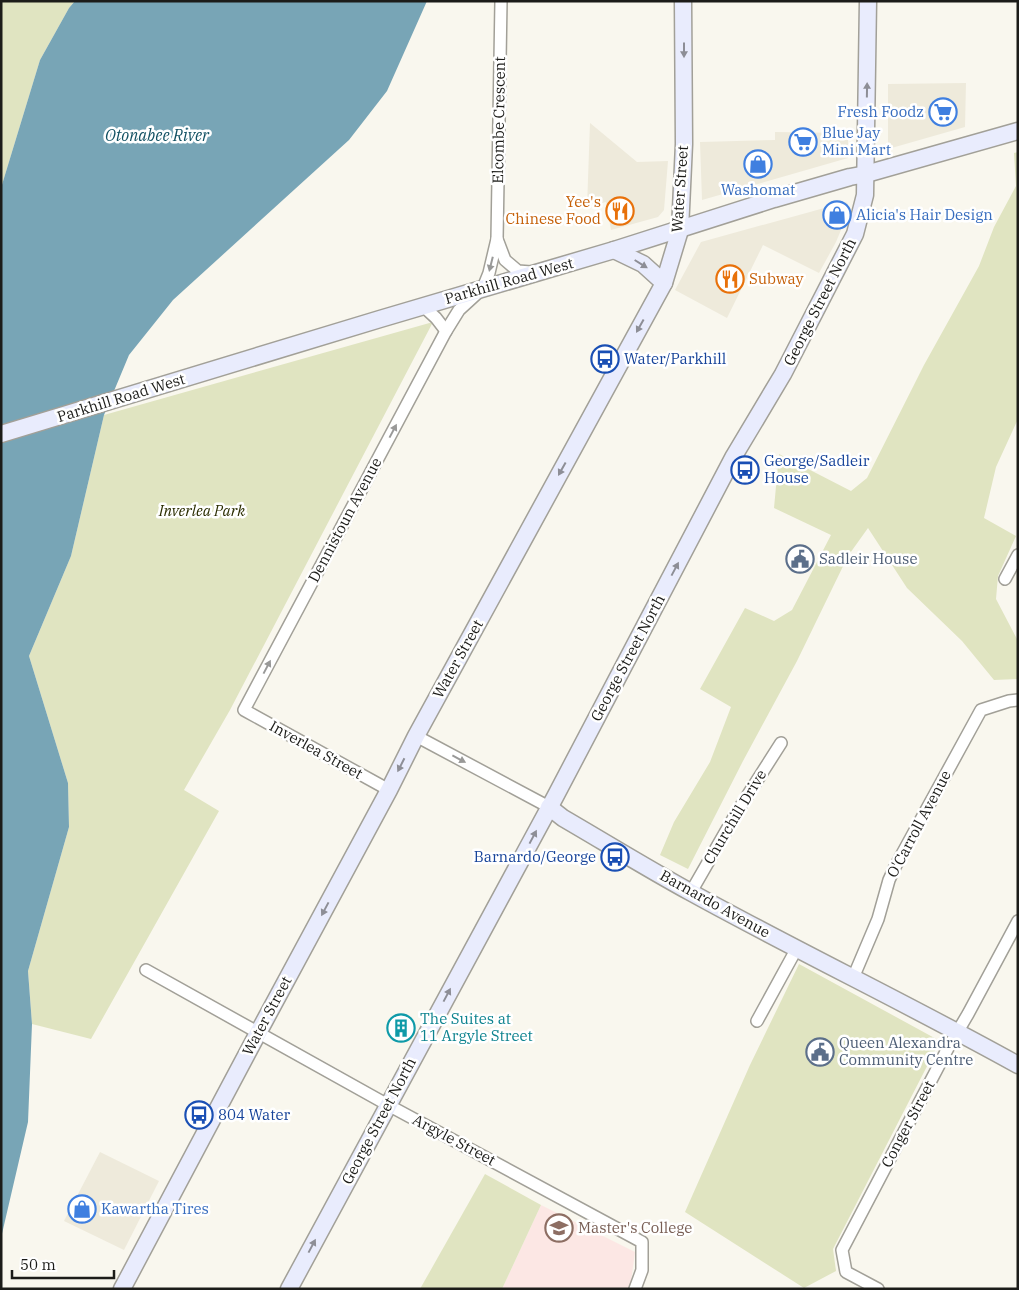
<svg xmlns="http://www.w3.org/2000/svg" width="1019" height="1290" font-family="'IBM Plex Serif',serif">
  <rect width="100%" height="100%" fill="#f9f7ee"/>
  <g fill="#eeeadb">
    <polygon points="966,83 965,127 888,149 888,84"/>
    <polygon points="590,123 637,162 668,161 664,210 658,217 611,230 606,202 587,207"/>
    <polygon points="775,132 848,133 848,158 702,200 700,142 775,140"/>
    <polygon points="846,202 848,204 848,213 836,242 819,273 763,245 727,318 675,290 701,242"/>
    <polygon points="100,1152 159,1181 124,1250 64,1221"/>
  </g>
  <polygon fill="#fce7e4" points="541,1205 635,1252 630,1289 502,1289"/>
  <g fill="#e0e4c1">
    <polygon points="1,1 75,1 69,8 40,60 1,188"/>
    <polygon points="1018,152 1018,419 996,467 984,518 1016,536 998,576 996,599 1018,641 1018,679 994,680 962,641 907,588 868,528 848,556 797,661 743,761 688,869 660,855 674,822 710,762 731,707 700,689 745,608 774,621 792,610 831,535 774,508 779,454 851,491 867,478 924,365 979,266 994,227 1016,186 1014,153"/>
    <polygon points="433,322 230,710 184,790 219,811 91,1039 32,1024 28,971 69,827 68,783 29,656 71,556 104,415"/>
    <polygon points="799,964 940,1041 833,1249 836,1271 804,1288 685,1212 750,1065"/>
    <polygon points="485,1174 541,1205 502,1289 420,1289"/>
  </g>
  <polygon fill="#78a5b6" points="75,1 427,1 387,91 349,140 173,300 129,355 104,415 71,556 29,656 68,783 69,827 28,971 32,1024 28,1122 1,1238 1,188 40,60 69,8"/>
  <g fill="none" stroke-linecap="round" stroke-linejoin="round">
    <g stroke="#a2a098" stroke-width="14">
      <g id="street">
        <polyline points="497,239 505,260 518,271 531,272"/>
        <polyline points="423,306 436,318 446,331"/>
        <polyline points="1005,579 1018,555"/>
        <polyline points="416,736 549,807"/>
        <polyline points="389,790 244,710 446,331 459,310 483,288 489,273 497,239 501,1"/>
        <polyline points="691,892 737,812 781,743"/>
        <polyline points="146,970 388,1105 642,1242 642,1270 635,1289"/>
        <polyline points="853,978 878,919 889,880 895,867 981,710 1009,701 1018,700"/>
        <polyline points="757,1021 797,948"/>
        <polyline points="878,1289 846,1272 842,1250 948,1048 968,1014 1018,921"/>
      </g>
    </g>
    <g stroke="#a2a098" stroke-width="19">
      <g id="secondary">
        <polyline points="614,250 643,264 664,283"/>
        <polyline points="1,434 380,319 614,250 774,199 850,177 866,174 1018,131"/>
        <path d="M 549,807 L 563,818 C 606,843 648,869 692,893 C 799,952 910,1005 1018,1065"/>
        <polyline points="122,1289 258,1033 389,790 416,736 664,283 680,230 684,144 683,1"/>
        <polyline points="289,1289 555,797 734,456 783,374 855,234 865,195 868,1"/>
      </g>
    </g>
    <use href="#street" stroke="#fff" stroke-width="11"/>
    <use href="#secondary" stroke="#e9ecfd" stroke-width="16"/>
  </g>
  <defs><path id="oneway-solid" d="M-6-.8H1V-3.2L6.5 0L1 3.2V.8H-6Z" transform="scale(1.25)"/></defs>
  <g fill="#8d8e96">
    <use href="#oneway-solid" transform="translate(684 50) rotate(90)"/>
    <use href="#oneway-solid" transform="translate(867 90) rotate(-89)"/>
    <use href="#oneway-solid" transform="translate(641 264) rotate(32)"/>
    <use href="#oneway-solid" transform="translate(640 326) rotate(119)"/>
    <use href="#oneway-solid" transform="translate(562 469) rotate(119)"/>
    <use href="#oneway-solid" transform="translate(675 569) rotate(-62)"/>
    <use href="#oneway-solid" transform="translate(401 765) rotate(117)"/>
    <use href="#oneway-solid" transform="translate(533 837) rotate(-62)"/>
    <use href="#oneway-solid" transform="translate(325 909) rotate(118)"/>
    <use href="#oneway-solid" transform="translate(447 995) rotate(-62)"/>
    <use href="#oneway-solid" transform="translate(312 1246) rotate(-62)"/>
  </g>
  <g fill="#999998">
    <use href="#oneway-solid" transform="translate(491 264) rotate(104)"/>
    <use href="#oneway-solid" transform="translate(393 431) rotate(-62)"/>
    <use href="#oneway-solid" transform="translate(267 667) rotate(-62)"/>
    <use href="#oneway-solid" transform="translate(459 759) rotate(28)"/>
  </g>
  <defs>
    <g id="supermarket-ring" transform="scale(1.4375)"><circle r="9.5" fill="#fff" stroke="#3f7fe0" stroke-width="1.5"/><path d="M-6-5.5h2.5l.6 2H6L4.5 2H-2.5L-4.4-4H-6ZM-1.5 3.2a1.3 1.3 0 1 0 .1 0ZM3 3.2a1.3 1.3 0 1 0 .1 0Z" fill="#3f7fe0"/></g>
    <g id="shop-ring" transform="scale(1.4375)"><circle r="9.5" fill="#fff" stroke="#3f7fe0" stroke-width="1.5"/><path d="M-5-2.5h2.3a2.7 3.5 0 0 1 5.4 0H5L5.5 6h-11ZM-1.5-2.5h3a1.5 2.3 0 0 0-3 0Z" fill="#3f7fe0"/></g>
    <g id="restaurant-ring" transform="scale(1.4375)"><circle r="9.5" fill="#fff" stroke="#e8710a" stroke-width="1.5"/><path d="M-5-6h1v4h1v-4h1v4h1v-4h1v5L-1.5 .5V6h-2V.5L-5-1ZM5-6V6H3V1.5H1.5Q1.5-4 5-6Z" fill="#e8710a"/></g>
    <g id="bus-ring" transform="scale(1.4375)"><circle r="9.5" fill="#fff" stroke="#1a4fb4" stroke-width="1.5"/><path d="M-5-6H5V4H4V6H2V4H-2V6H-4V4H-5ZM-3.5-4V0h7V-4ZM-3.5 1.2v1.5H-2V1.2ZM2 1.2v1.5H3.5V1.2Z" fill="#1a4fb4"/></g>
    <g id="civic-ring" transform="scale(1.4375)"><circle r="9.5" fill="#fff" stroke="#5c6f8a" stroke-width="1.5"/><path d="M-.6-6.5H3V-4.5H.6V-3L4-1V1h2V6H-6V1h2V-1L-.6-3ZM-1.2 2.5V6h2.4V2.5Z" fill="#5c6f8a"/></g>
    <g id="building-ring" transform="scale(1.4375)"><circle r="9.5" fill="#fff" stroke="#0f9aa8" stroke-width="1.5"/><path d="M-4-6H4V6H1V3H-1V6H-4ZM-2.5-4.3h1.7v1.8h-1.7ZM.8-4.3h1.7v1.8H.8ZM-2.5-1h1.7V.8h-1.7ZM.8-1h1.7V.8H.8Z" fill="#0f9aa8"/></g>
    <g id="university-ring" transform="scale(1.4375)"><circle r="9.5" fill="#fff" stroke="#8d6e63" stroke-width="1.5"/><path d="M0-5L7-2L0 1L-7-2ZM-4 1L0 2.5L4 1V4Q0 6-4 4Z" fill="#8d6e63"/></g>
  </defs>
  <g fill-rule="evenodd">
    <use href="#supermarket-ring" x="943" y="112"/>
    <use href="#supermarket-ring" x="803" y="142"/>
    <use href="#shop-ring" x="758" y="164"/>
    <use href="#restaurant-ring" x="620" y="211"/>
    <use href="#shop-ring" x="837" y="215"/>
    <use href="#restaurant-ring" x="730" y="279"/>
    <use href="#bus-ring" x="605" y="359"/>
    <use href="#bus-ring" x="745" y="470"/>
    <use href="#civic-ring" x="800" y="559"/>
    <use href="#bus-ring" x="615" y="857"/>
    <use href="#building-ring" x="401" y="1028"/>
    <use href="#civic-ring" x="820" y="1052"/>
    <use href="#bus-ring" x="199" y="1115"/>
    <use href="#shop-ring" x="82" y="1209"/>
    <use href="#university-ring" x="559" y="1228"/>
  </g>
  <g text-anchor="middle" stroke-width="5" stroke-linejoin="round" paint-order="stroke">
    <g font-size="15" fill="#366cbe" stroke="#fff" text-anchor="start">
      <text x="924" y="117" text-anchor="end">Fresh Foodz</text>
      <text x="822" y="138">Blue Jay<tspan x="822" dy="17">Mini Mart</tspan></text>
      <text x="758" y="195" text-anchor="middle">Washomat</text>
      <text x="856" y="220">Alicia's Hair Design</text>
      <text x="101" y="1214">Kawartha Tires</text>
    </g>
    <g font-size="15" fill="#1c1c19" stroke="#fff">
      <text transform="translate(499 120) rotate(-89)" y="5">Elcombe Crescent</text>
      <text transform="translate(680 189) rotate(-86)" y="5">Water Street</text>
      <text transform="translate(509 281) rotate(-16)" y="5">Parkhill Road West</text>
      <text transform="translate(820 302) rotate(-63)" y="5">George Street North</text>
      <text transform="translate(121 398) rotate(-17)" y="5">Parkhill Road West</text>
      <text transform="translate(345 520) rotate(-62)" y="5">Dennistoun Avenue</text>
      <text transform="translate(628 658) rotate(-62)" y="5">George Street North</text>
      <text transform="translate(458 659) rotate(-61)" y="5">Water Street</text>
      <text transform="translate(316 750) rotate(29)" y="5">Inverlea Street</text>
      <text transform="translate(735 817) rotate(-59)" y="5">Churchill Drive</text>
      <text transform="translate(919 824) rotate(-62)" y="5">O'Carroll Avenue</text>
      <text transform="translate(715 904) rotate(29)" y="5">Barnardo Avenue</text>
      <text transform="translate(267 1016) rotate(-62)" y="5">Water Street</text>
      <text transform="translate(379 1121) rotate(-62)" y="5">George Street North</text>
      <text transform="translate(908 1124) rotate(-62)" y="5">Conger Street</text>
      <text transform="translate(454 1140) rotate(28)" y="5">Argyle Street</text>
    </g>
    <g font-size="15" fill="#c56008" stroke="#fff" text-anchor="end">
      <text x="601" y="207">Yee's<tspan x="601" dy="17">Chinese Food</tspan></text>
      <text x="749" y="284" text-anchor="start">Subway</text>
    </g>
    <g font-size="15" fill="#164399" stroke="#fff" text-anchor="start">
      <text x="624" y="364">Water/Parkhill</text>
      <text x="764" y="466">George/Sadleir<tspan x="764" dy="17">House</tspan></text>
      <text x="596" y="862" text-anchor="end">Barnardo/George</text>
      <text x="218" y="1120">804 Water</text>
    </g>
    <g font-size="15" font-style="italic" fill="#2b2d00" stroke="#fff">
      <text x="202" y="516">Inverlea Park</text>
    </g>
    <g font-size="15" fill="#4e5e75" stroke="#fff" text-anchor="start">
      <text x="819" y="564">Sadleir House</text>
      <text x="839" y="1048">Queen Alexandra<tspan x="839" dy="17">Community Centre</tspan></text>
    </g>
    <g font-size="15" fill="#0d838f" stroke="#fff" text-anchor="start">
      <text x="420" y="1024">The Suites at<tspan x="420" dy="17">11 Argyle Street</tspan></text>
    </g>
    <g font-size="15" fill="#785e54" stroke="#fff" text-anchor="start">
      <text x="578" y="1233">Master's College</text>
    </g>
    <g font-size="16" font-style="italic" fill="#115062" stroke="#fff">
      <text x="157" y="141">Otonabee River</text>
    </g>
  </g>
  <rect width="1019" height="1290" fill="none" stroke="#1c1c19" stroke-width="5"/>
  <path d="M12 1270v8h102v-8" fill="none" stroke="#1c1c19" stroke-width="2.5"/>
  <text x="20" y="1270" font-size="15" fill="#1c1c19" stroke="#ffffff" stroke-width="4" paint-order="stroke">50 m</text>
</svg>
